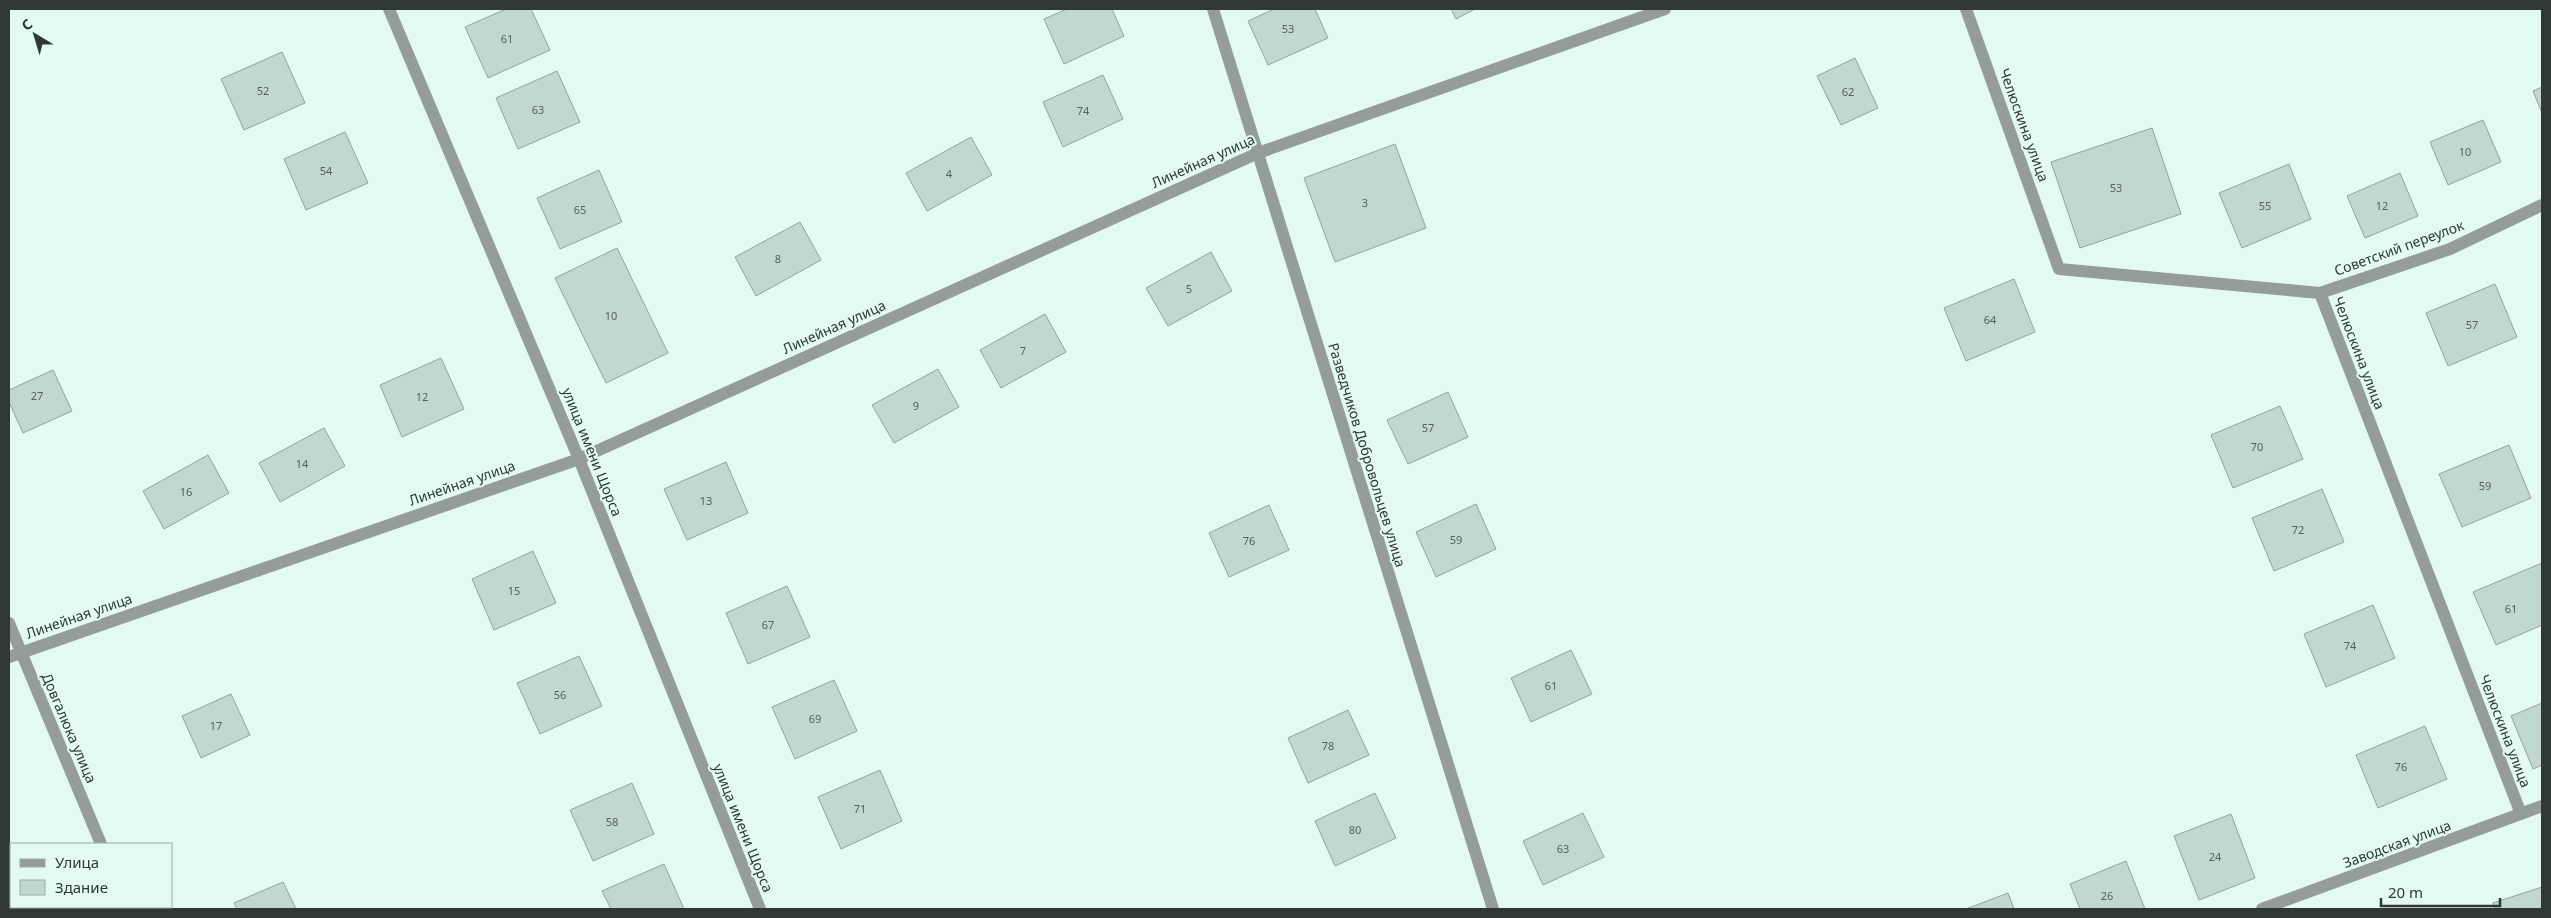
<svg xmlns="http://www.w3.org/2000/svg" width="2551" height="918" font-family="'Noto Sans',sans-serif">
  <rect width="100%" height="100%" fill="#e3faf2"/>
  <g fill="#c1d8d1" stroke="#8ea49d">
    <polygon points="506,9 531,9 550,50 488,78 465,27"/>
    <polygon points="1067,9 1112,9 1124,36 1064,64 1044,19"/>
    <polygon points="1274,9 1315,9 1328,38 1268,65 1248,21"/>
    <polygon points="1451,9 1475,9 1456,19"/>
    <polygon points="282,52 305,103 244,130 221,79"/>
    <polygon points="1855,58 1878,108 1841,125 1817,76"/>
    <polygon points="557,71 580,122 518,149 496,98"/>
    <polygon points="1103,75 1123,119 1063,147 1043,102"/>
    <polygon points="2542,87 2542,113 2533,91"/>
    <polygon points="2483,120 2501,162 2448,185 2430,142"/>
    <polygon points="2152,128 2181,214 2080,248 2051,162"/>
    <polygon points="345,132 368,183 306,210 284,159"/>
    <polygon points="971,137 992,175 927,211 906,173"/>
    <polygon points="1395,144 1426,228 1335,262 1304,178"/>
    <polygon points="2289,164 2311,219 2242,248 2219,193"/>
    <polygon points="599,170 622,222 560,249 537,198"/>
    <polygon points="2400,173 2418,216 2365,238 2347,196"/>
    <polygon points="800,222 821,260 756,296 735,257"/>
    <polygon points="617,248 668,353 606,383 555,278"/>
    <polygon points="1211,252 1232,291 1168,326 1146,288"/>
    <polygon points="2014,279 2035,332 1966,361 1944,308"/>
    <polygon points="2495,284 2517,337 2448,366 2426,313"/>
    <polygon points="1045,314 1066,352 1001,388 980,350"/>
    <polygon points="441,358 464,409 402,437 380,385"/>
    <polygon points="938,369 959,407 894,443 872,405"/>
    <polygon points="53,370 72,411 23,433 9,402 9,390"/>
    <polygon points="1448,392 1468,437 1408,464 1387,420"/>
    <polygon points="2280,406 2303,459 2233,488 2211,435"/>
    <polygon points="324,428 345,466 280,502 259,463"/>
    <polygon points="2509,445 2531,498 2462,527 2439,474"/>
    <polygon points="208,455 229,493 164,529 143,491"/>
    <polygon points="726,462 748,513 687,540 664,489"/>
    <polygon points="2322,489 2344,542 2274,571 2252,518"/>
    <polygon points="1476,504 1496,549 1436,577 1416,532"/>
    <polygon points="1269,505 1289,550 1229,577 1209,533"/>
    <polygon points="533,551 556,603 494,630 472,579"/>
    <polygon points="2542,563 2542,625 2496,645 2473,592"/>
    <polygon points="787,586 810,637 748,664 726,613"/>
    <polygon points="2373,605 2395,658 2326,687 2304,634"/>
    <polygon points="1571,650 1592,694 1531,722 1511,678"/>
    <polygon points="579,656 602,706 540,734 517,683"/>
    <polygon points="834,680 857,731 795,759 772,707"/>
    <polygon points="231,694 250,735 201,758 182,716"/>
    <polygon points="2542,703 2542,765 2533,769 2511,716"/>
    <polygon points="1348,710 1369,755 1308,783 1288,738"/>
    <polygon points="2425,726 2447,779 2378,808 2356,755"/>
    <polygon points="880,770 902,821 841,849 818,797"/>
    <polygon points="632,783 654,834 593,861 570,810"/>
    <polygon points="1375,793 1396,838 1335,866 1315,821"/>
    <polygon points="1583,813 1604,857 1543,885 1523,841"/>
    <polygon points="2231,814 2255,878 2199,900 2174,836"/>
    <polygon points="2126,861 2145,909 2080,909 2070,884"/>
    <polygon points="664,864 684,909 611,909 602,891"/>
    <polygon points="283,882 296,909 237,909 234,903"/>
    <polygon points="2542,887 2542,909 2495,909 2493,903"/>
    <polygon points="2008,893 2014,909 1966,909"/>
  </g>
  <g fill="none" stroke-linecap="round" stroke-linejoin="round">
    <g stroke="#949d9a" stroke-width="12">
      <polyline points="389,9 579,459 760,909"/>
      <polyline points="1213,9 1493,909"/>
      <polyline points="1966,9 2059,269 2320,293 2521,814"/>
      <polyline points="2320,293 2450,249 2542,205"/>
      <polyline points="9,623 101,844"/>
      <polyline points="9,657 579,459 1258,153 1665,9"/>
      <polyline points="127,907 128,909"/>
      <polyline points="2262,909 2542,806"/>
    </g>
  </g>
  <g text-anchor="middle" stroke-width="4" stroke-linejoin="round" paint-order="stroke">
    <g font-size="11" fill="#54605c">
      <text x="1288" y="33">53</text>
      <text x="507" y="43">61</text>
      <text x="263" y="95">52</text>
      <text x="1848" y="96">62</text>
      <text x="538" y="114">63</text>
      <text x="1083" y="115">74</text>
      <text x="2465" y="156">10</text>
      <text x="326" y="175">54</text>
      <text x="949" y="178">4</text>
      <text x="2116" y="192">53</text>
      <text x="1365" y="207">3</text>
      <text x="2265" y="210">55</text>
      <text x="2382" y="210">12</text>
      <text x="580" y="214">65</text>
      <text x="778" y="263">8</text>
      <text x="1189" y="293">5</text>
      <text x="611" y="320">10</text>
      <text x="1990" y="324">64</text>
      <text x="2472" y="329">57</text>
      <text x="1023" y="355">7</text>
      <text x="37" y="400">27</text>
      <text x="422" y="401">12</text>
      <text x="916" y="410">9</text>
      <text x="1428" y="432">57</text>
      <text x="2257" y="451">70</text>
      <text x="302" y="468">14</text>
      <text x="2485" y="490">59</text>
      <text x="186" y="496">16</text>
      <text x="706" y="505">13</text>
      <text x="2298" y="534">72</text>
      <text x="1456" y="544">59</text>
      <text x="1249" y="545">76</text>
      <text x="514" y="595">15</text>
      <text x="2511" y="613">61</text>
      <text x="768" y="629">67</text>
      <text x="2350" y="650">74</text>
      <text x="1551" y="690">61</text>
      <text x="560" y="699">56</text>
      <text x="815" y="723">69</text>
      <text x="216" y="730">17</text>
      <text x="1328" y="750">78</text>
      <text x="2401" y="771">76</text>
      <text x="860" y="813">71</text>
      <text x="612" y="826">58</text>
      <text x="1355" y="834">80</text>
      <text x="1563" y="853">63</text>
      <text x="2215" y="861">24</text>
      <text x="2107" y="900">26</text>
    </g>
    <g font-size="14" fill="#2f3835" stroke="#e3faf2">
      <text transform="translate(2024 125) rotate(70)" y="5">Челюскина улица</text>
      <text transform="translate(1203 161) rotate(-24)" y="5">Линейная улица</text>
      <text transform="translate(2399 248) rotate(-20)" y="5">Советский переулок</text>
      <text transform="translate(834 327) rotate(-24)" y="5">Линейная улица</text>
      <text transform="translate(2359 353) rotate(69)" y="5">Челюскина улица</text>
      <text transform="translate(592 452) rotate(68)" y="5">улица имени Щорса</text>
      <text transform="translate(1367 455) rotate(73)" y="5">Разведчиков Добровольцев улица</text>
      <text transform="translate(462 483) rotate(-19)" y="5">Линейная улица</text>
      <text transform="translate(79 616) rotate(-19)" y="5">Линейная улица</text>
      <text transform="translate(69 728) rotate(67)" y="5">Довгалюка улица</text>
      <text transform="translate(2505 731) rotate(69)" y="5">Челюскина улица</text>
      <text transform="translate(743 828) rotate(68)" y="5">улица имени Щорса</text>
      <text transform="translate(2397 844) rotate(-20)" y="5">Заводская улица</text>
    </g>
  </g>
  <rect width="2551" height="918" fill="none" stroke="#2f3835" stroke-width="20"/>
  <rect x="10" y="843" width="162" height="65" fill="#e3faf2" stroke="#9baca6"/>
  <rect x="20" y="859" width="25" height="8" fill="#949d9a" stroke="#9baca6"/>
  <text x="55" y="868" font-size="15" fill="#2f3835">Улица</text>
  <rect x="20" y="880" width="25" height="15" fill="#c1d8d1" stroke="#9baca6"/>
  <text x="55" y="893" font-size="15" fill="#2f3835">Здание</text>
  <g transform="translate(35 35) rotate(322)" stroke="#e3faf2" stroke-width="4" paint-order="stroke">
  <path d="M0-4L9 19L0 12L-9 19Z" fill="#2f3835"/>
  <text y="-8" font-size="14" font-weight="bold" text-anchor="middle" fill="#2f3835">С</text>
  </g>
  <path d="M2381 898v8h119v-8" fill="none" stroke="#2f3835" stroke-width="2.5"/>
  <text x="2388" y="898" font-size="15" fill="#2f3835" stroke="#e3faf2" stroke-width="4" paint-order="stroke">20 m</text>
</svg>
